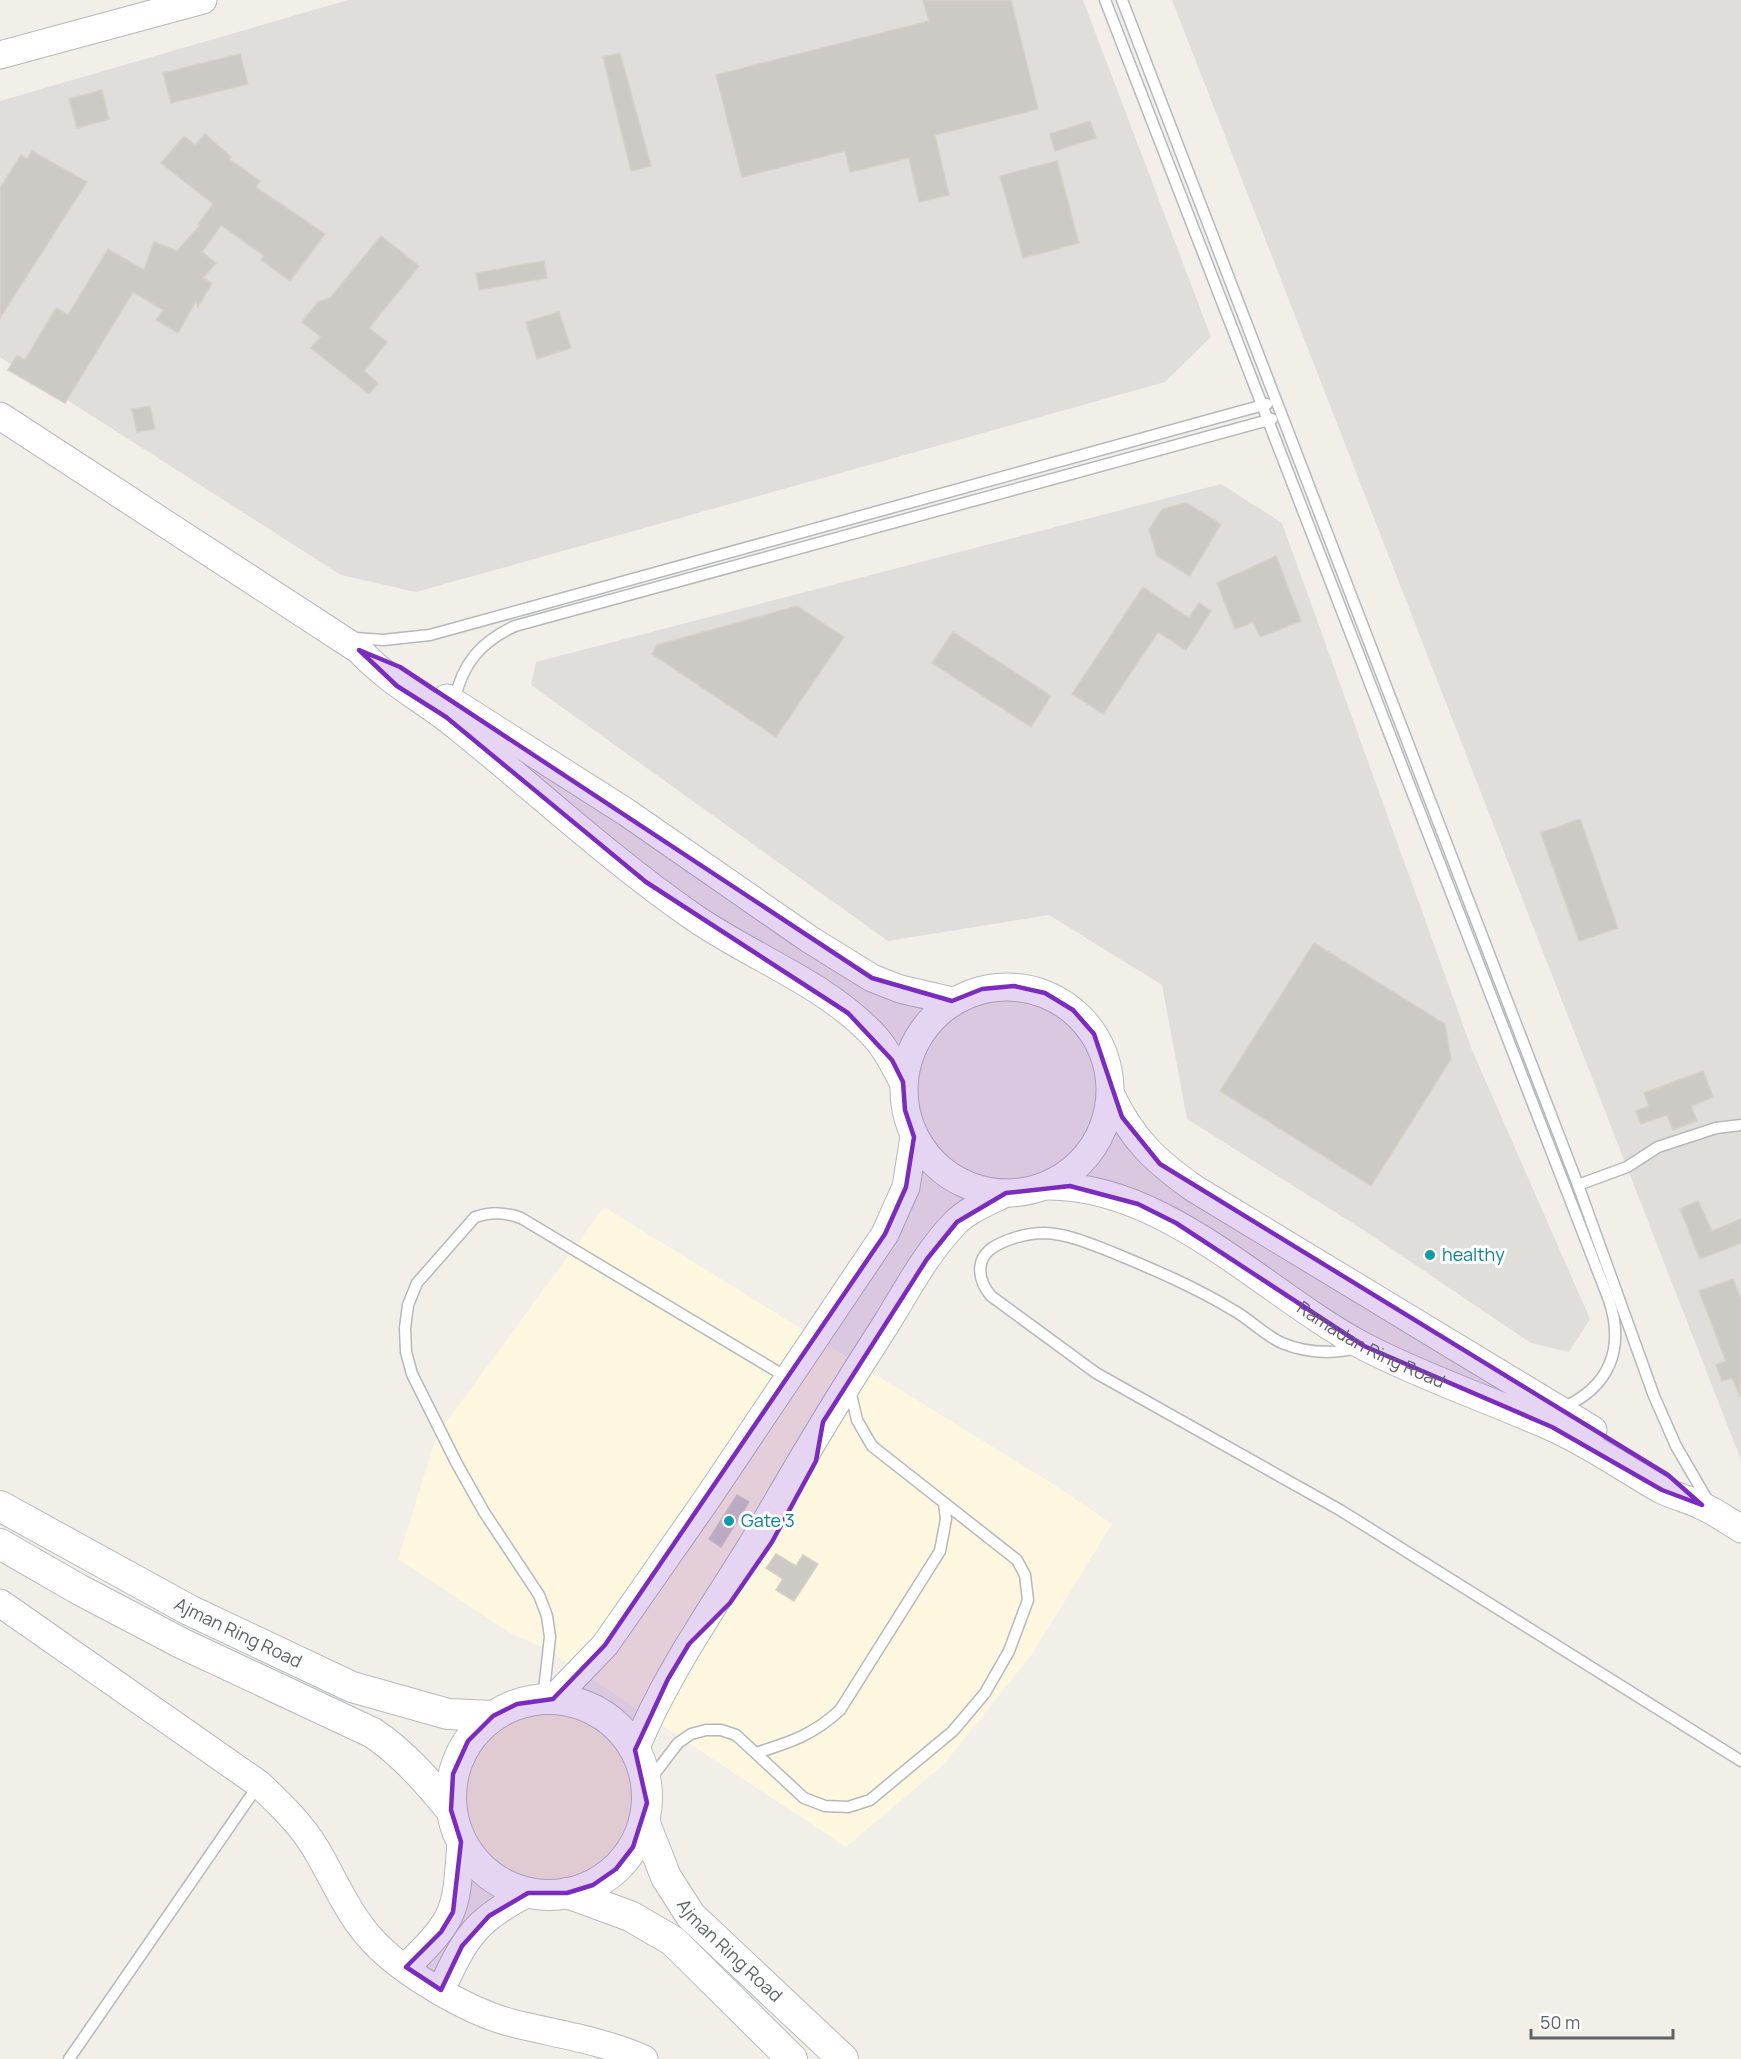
<svg xmlns="http://www.w3.org/2000/svg" width="1741" height="2059" font-family="Manrope,sans-serif">
  <rect width="100%" height="100%" fill="#f1efe8"/>
  <polygon fill="#fef7e0" points="604,1207 1053,1484 1112,1524 1032,1654 944,1764 846,1847 545,1648 512,1634 398,1559 437,1435"/>
  <g fill="#e0deda">
    <polygon points="348,0 1083,0 1211,337 1165,382 416,592 341,575 0,357 0,101"/>
    <polygon points="1172,0 1741,0 1741,1460"/>
    <polygon points="1221,484 1282,523 1472,1050 1590,1319 1569,1352 1531,1343 1362,1229 1187,1119 1162,985 1049,915 888,941 531,685 536,662"/>
  </g>
  <circle fill="#fbf3d9" cx="549" cy="1796" r="87"/>
  <g fill="#cccac5" stroke="#d6d1c6" stroke-width="1.5">
    <polygon points="923,0 1011,0 1038,109 935,135 949,195 919,202 909,158 850,172 845,151 742,177 716,75 929,21"/>
    <polygon points="620,53 651,166 631,171 603,57"/>
    <polygon points="240,54 248,84 171,103 163,73"/>
    <polygon points="102,90 109,119 77,128 69,99"/>
    <polygon points="1090,121 1096,138 1055,151 1050,134"/>
    <polygon points="205,134 231,157 229,159 260,181 256,187 325,234 290,281 261,260 264,256 221,225 202,252 216,263 203,278 212,283 198,307 196,301 178,333 156,320 163,310 133,292 65,403 8,370 17,355 25,360 56,308 68,315 108,249 144,270 154,242 177,251 200,225 198,224 213,204 161,163 184,136 195,145"/>
    <polygon points="32,151 87,182 0,318 0,188 21,155 27,159"/>
    <polygon points="1057,161 1079,243 1023,258 1000,176"/>
    <polygon points="381,236 419,266 369,328 387,342 364,371 378,383 369,394 311,348 321,337 302,322 318,302 330,298"/>
    <polygon points="544,261 547,278 479,290 476,273"/>
    <polygon points="559,312 571,348 537,359 526,322"/>
    <polygon points="150,406 155,429 137,432 132,409"/>
    <polygon points="1186,503 1221,524 1190,576 1157,556 1149,530 1162,509"/>
    <polygon points="1276,556 1301,621 1260,637 1253,622 1235,629 1217,583"/>
    <polygon points="1143,587 1189,618 1199,603 1211,611 1186,650 1158,632 1103,714 1072,694"/>
    <polygon points="797,606 844,637 776,737 652,654 657,645"/>
    <polygon points="953,632 1051,696 1031,727 932,663"/>
    <polygon points="1580,819 1618,928 1579,941 1541,833"/>
    <polygon points="1314,943 1445,1024 1451,1059 1371,1186 1220,1091"/>
    <polygon points="1703,1071 1713,1097 1691,1106 1697,1121 1673,1130 1667,1115 1641,1124 1636,1111 1649,1106 1644,1093"/>
    <polygon points="1698,1201 1712,1231 1741,1219 1741,1243 1700,1259 1680,1209"/>
    <polygon points="1733,1279 1741,1299 1740,1397 1732,1378 1722,1381 1716,1365 1726,1361 1699,1291"/>
    <polygon points="737,1495 749,1502 721,1547 709,1539"/>
    <polygon points="776,1554 796,1566 803,1555 818,1564 794,1601 776,1590 783,1579 766,1568"/>
  </g>
  <g fill="none" stroke-linecap="round" stroke-linejoin="round">
    <g stroke="#b5b8bc" stroke-width="13">
      <g id="service">
        <path d="M 1105,0 L 1609,1300 C 1625,1348 1610,1387 1562,1408"/>
        <polyline points="1122,0 1578,1185 1654,1396 1676,1446 1708,1501"/>
        <polyline points="355,638 383,640 430,635 1267,404"/>
        <path d="M 454,702 C 462,664 480,642 515,626 L 1272,419"/>
        <polyline points="1578,1185 1627,1167 1658,1147 1716,1128 1741,1125"/>
        <path d="M 1358,1348 C 1333,1354 1306,1353 1282,1343 C 1264,1335 1251,1320 1233,1310 C 1195,1287 1155,1270 1114,1253 C 1091,1244 1069,1234 1044,1233 C 1027,1233 1006,1239 992,1248 C 974,1261 979,1282 991,1296 L 1096,1373 L 1340,1510 L 1741,1761"/>
        <path d="M 543,1699 L 550,1637 L 547,1616 L 539,1595 L 484,1512 L 457,1464 L 412,1374 L 406,1352 L 405,1328 L 408,1305 L 417,1283 L 475,1217 C 492,1212 504,1212 521,1218 L 788,1378"/>
        <path d="M 756,1753 C 791,1742 813,1735 840,1710 L 940,1551 L 946,1519 L 944,1503"/>
        <polyline points="646,1785 678,1743 691,1734 706,1730 721,1730 736,1735 804,1798 825,1806 848,1807 870,1800 953,1731 985,1693 1009,1651 1028,1600 1025,1575 1017,1560 872,1446 857,1420 850,1390"/>
        <polyline points="69,2059 259,1784"/>
      </g>
    </g>
    <g stroke="#b5b8bc" stroke-width="29">
      <g id="tertiary">
        <polyline points="0,55 203,0"/>
        <path d="M 0,416 L 359,650 C 391,684 425,700 459,728 C 537,791 610,859 692,916 C 752,958 828,984 877,1039 C 888,1052 895,1067 903,1082"/>
        <polyline points="447,698 626,812 809,939 872,978 900,989 952,1001"/>
        <circle cx="1007" cy="1090" r="103"/>
        <path d="M 1111,1095 C 1132,1139 1155,1161 1195,1189 L 1593,1430"/>
        <path id="s1" d="M 1045,1186 C 1166,1184 1263,1293 1365,1347 C 1425,1378 1488,1399 1549,1426 C 1588,1443 1623,1468 1660,1489 C 1673,1496 1689,1499 1702,1506 C 1716,1512 1728,1521 1741,1529"/>
        <path d="M 0,1603 L 259,1784 C 280,1804 301,1824 316,1849 C 335,1881 348,1915 374,1942 C 404,1974 469,2012 512,2023 C 556,2034 601,2040 644,2059"/>
        <polyline points="553,1699 605,1645 707,1499 885,1234 906,1187 914,1137"/>
        <path d="M 635,1750 C 667,1671 717,1603 761,1530 C 801,1460 842,1392 886,1324 C 907,1290 927,1252 955,1223 C 969,1209 988,1202 1006,1193"/>
        <path d="M 406,1967 C 457,1917 456,1912 461,1842"/>
        <path d="M 441,1990 C 465,1938 475,1920 528,1893"/>
      </g>
    </g>
    <g stroke="#b6babf" stroke-width="32">
      <g id="secondary">
        <path id="s2" d="M 0,1506 L 189,1610 L 352,1687 L 448,1714 L 493,1716"/>
        <path d="M 0,1544 L 80,1590 L 183,1644 L 373,1733 C 405,1755 427,1781 451,1810"/>
        <circle cx="549" cy="1797" r="98"/>
        <path id="s3" d="M 644,1821 L 666,1877 L 691,1916 L 843,2059"/>
        <polyline points="567,1893 630,1916 673,1941 792,2059"/>
      </g>
    </g>
    <use href="#service" stroke="#fff" stroke-width="10"/>
    <use href="#tertiary" stroke="#fff" stroke-width="27"/>
    <use href="#secondary" stroke="#fff" stroke-width="30"/>
  </g>
  <path fill="#7b2cbf" fill-opacity="0.2" stroke="#7b2cbf" stroke-width="4.5" stroke-linejoin="round" d="M 359,650 L 400,667 L 872,978 L 952,1001 L 982,989 L 1014,986 L 1045,993 L 1073,1010 L 1094,1034 L 1122,1117 L 1160,1164 L 1668,1475 L 1702,1505 L 1662,1490 L 1552,1427 L 1364,1346 L 1176,1223 L 1138,1204 L 1070,1186 L 1006,1193 L 957,1222 L 927,1259 L 823,1422 L 816,1461 L 772,1542 L 730,1603 L 689,1644 L 668,1679 L 635,1750 L 647,1803 L 633,1847 L 616,1869 L 593,1885 L 567,1893 L 528,1893 L 489,1916 L 462,1946 L 441,1990 L 406,1967 L 441,1932 L 453,1912 L 461,1842 L 451,1810 L 453,1774 L 468,1741 L 493,1716 L 517,1704 L 553,1699 L 605,1645 L 885,1234 L 906,1187 L 914,1137 L 905,1110 L 903,1082 L 892,1060 L 848,1013 L 646,882 L 446,717 L 397,686 Z"/>
  <g fill="#0f9aa8" stroke="#fff" stroke-width="2">
    <circle cx="1430" cy="1255" r="6"/>
    <circle cx="729" cy="1521" r="6"/>
  </g>
  <g text-anchor="middle" stroke-width="6" stroke-linejoin="round" paint-order="stroke">
    <g font-size="18" fill="#0d838f" stroke="#fff" text-anchor="start">
      <text x="1442" y="1261">healthy</text>
      <text x="741" y="1527">Gate 3</text>
    </g>
    <g font-size="18" fill="#5f6368" stroke="#fff">
      <text dy="6" stroke="none"><textPath href="#s1" startOffset="368">Ramadan Ring Road</textPath></text>
      <text dy="6" stroke="none"><textPath href="#s2" startOffset="270">Ajman Ring Road</textPath></text>
      <text dy="6" stroke="none"><textPath href="#s3" startOffset="158">Ajman Ring Road</textPath></text>
    </g>
  </g>
  <path d="M1531 2029v9h142v-9" fill="none" stroke="#5f6368" stroke-width="3"/>
  <text x="1540" y="2029" font-size="18" fill="#5f6368" stroke="#ffffff" stroke-width="4.5" paint-order="stroke">50 m</text>
</svg>
